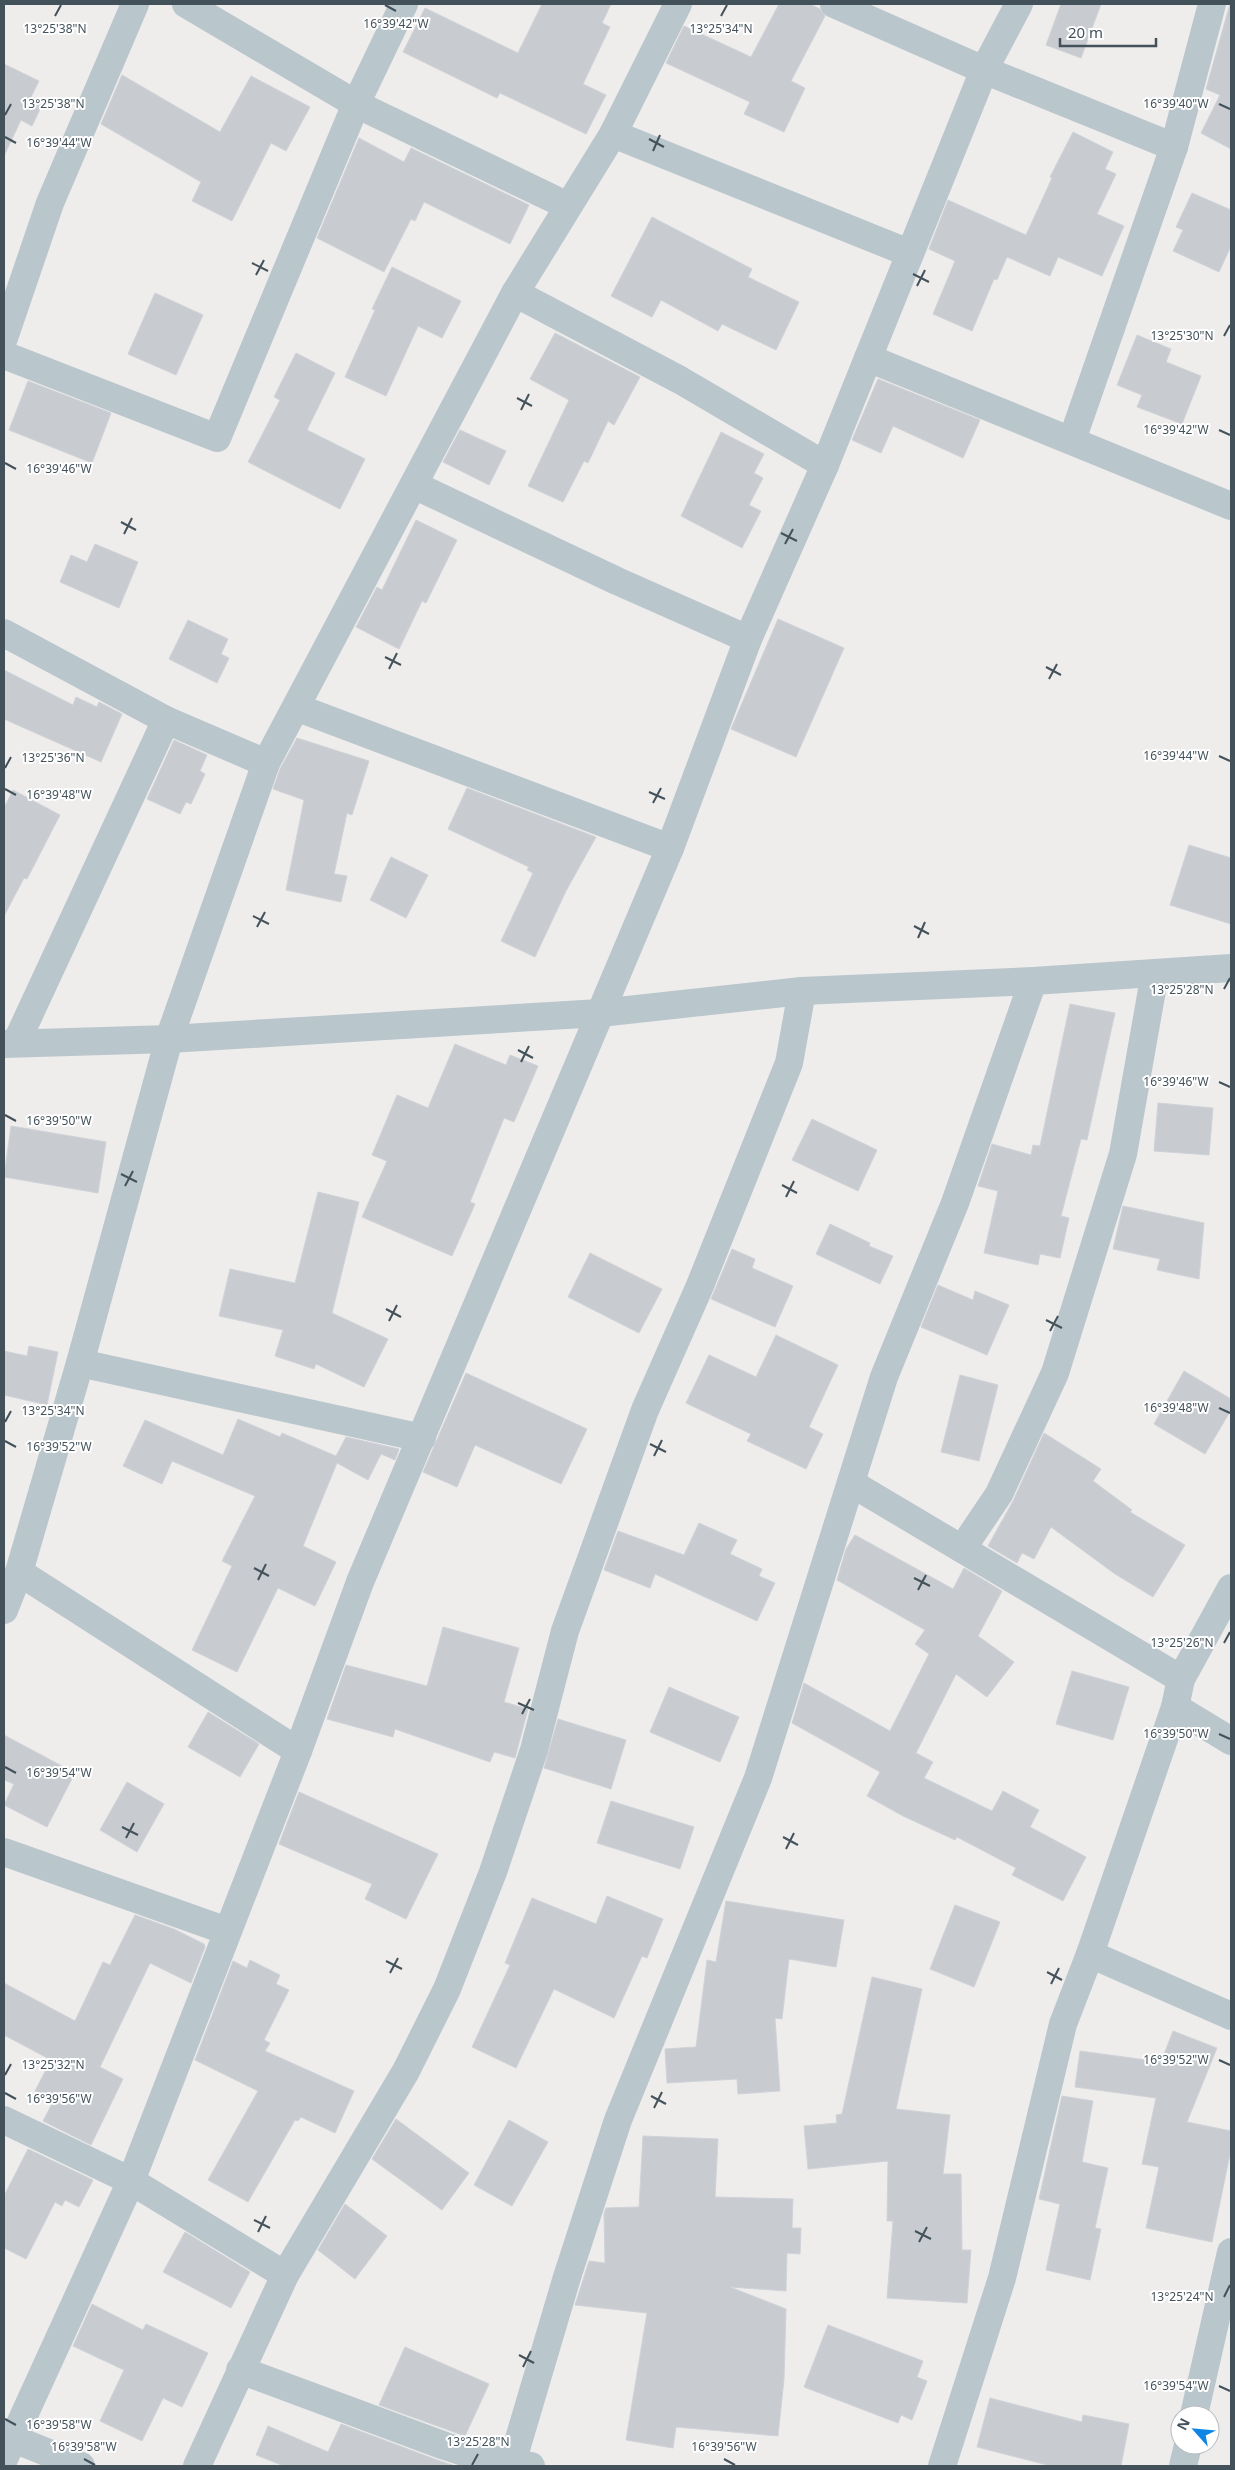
<svg xmlns="http://www.w3.org/2000/svg" width="1235" height="2470" font-family="'Noto Sans',sans-serif">
  <rect width="100%" height="100%" fill="#efecec"/>
  <g fill="#c8ccd1" stroke="#cfd3d8">
    <polygon points="542,4 611,4 602,23 610,27 583,84 606,95 586,134 500,93 497,98 403,52 425,8 518,53"/>
    <polygon points="779,4 810,4 820,9 825,16 791,81 805,88 784,132 744,114 750,102 666,63 684,26 751,57"/>
    <polygon points="1061,4 1101,4 1081,58 1046,45"/>
    <polygon points="1230,4 1231,4 1231,149 1201,133 1220,95 1206,89"/>
    <polygon points="4,64 39,81 31,97 43,103 32,126 21,120 4,156"/>
    <polygon points="122,75 220,132 251,76 310,107 286,151 271,143 232,221 192,201 201,182 101,124"/>
    <polygon points="1073,132 1113,152 1105,169 1116,174 1097,214 1124,226 1102,276 1058,257 1050,276 1007,257 997,280 994,279 972,331 933,314 955,261 929,249 948,200 1026,235 1052,178 1050,177"/>
    <polygon points="359,138 404,162 411,148 529,205 510,244 424,202 415,221 411,219 384,272 317,238"/>
    <polygon points="1192,193 1231,210 1231,246 1219,272 1173,251 1183,230 1176,227"/>
    <polygon points="652,217 752,269 748,277 799,302 776,350 722,324 718,331 661,300 652,317 611,296"/>
    <polygon points="392,267 461,301 442,338 418,326 386,396 345,377 375,310 372,309"/>
    <polygon points="155,293 203,315 176,375 128,354"/>
    <polygon points="555,333 640,377 614,425 608,421 588,463 584,461 563,502 528,486 569,400 530,379"/>
    <polygon points="1137,335 1171,349 1166,362 1201,376 1182,424 1137,407 1142,395 1117,385"/>
    <polygon points="296,353 335,373 307,430 365,459 340,509 248,462 280,400 274,397"/>
    <polygon points="878,379 980,420 963,458 893,426 881,453 852,440"/>
    <polygon points="28,381 111,413 92,463 9,430"/>
    <polygon points="460,430 506,451 489,485 443,462"/>
    <polygon points="721,432 764,454 754,473 763,478 749,505 761,511 742,548 681,516"/>
    <polygon points="416,520 457,540 426,603 422,601 399,649 356,627 377,587 382,590"/>
    <polygon points="95,544 138,562 119,608 60,582 71,555 87,562"/>
    <polygon points="778,619 844,648 796,757 731,729"/>
    <polygon points="188,620 228,639 221,654 229,658 217,683 169,659"/>
    <polygon points="4,670 73,705 76,697 97,707 99,702 122,714 101,762 4,719"/>
    <polygon points="297,738 369,761 352,815 347,813 334,874 347,876 341,902 286,890 304,800 273,789 280,769"/>
    <polygon points="174,740 207,755 200,771 205,774 191,804 186,802 180,814 147,799"/>
    <polygon points="467,788 596,837 566,891 535,957 501,941 533,873 527,870 529,867 448,829"/>
    <polygon points="13,790 60,815 27,879 24,878 4,916 4,808"/>
    <polygon points="1189,845 1231,858 1231,924 1170,905"/>
    <polygon points="391,857 428,875 406,918 370,900"/>
    <polygon points="1070,1004 1115,1013 1087,1140 1081,1139 1061,1216 1069,1218 1060,1258 1040,1254 1038,1265 984,1253 998,1191 978,1186 992,1144 1031,1155 1033,1145 1040,1146"/>
    <polygon points="455,1044 506,1065 510,1055 538,1066 514,1122 504,1118 470,1202 475,1204 452,1256 362,1217 387,1161 372,1155 397,1095 428,1108"/>
    <polygon points="1158,1103 1213,1108 1209,1155 1154,1151"/>
    <polygon points="812,1119 877,1150 858,1191 792,1160"/>
    <polygon points="11,1126 106,1142 98,1193 4,1177"/>
    <polygon points="318,1192 359,1202 332,1313 388,1339 364,1387 316,1364 314,1369 275,1356 283,1330 219,1316 230,1269 295,1283"/>
    <polygon points="1123,1206 1204,1223 1199,1279 1157,1270 1160,1259 1113,1249"/>
    <polygon points="830,1224 870,1243 869,1246 893,1256 880,1284 816,1254"/>
    <polygon points="732,1249 755,1259 752,1268 793,1286 775,1327 711,1299"/>
    <polygon points="590,1253 662,1289 639,1333 568,1297"/>
    <polygon points="938,1285 973,1300 975,1291 1009,1305 987,1355 921,1327"/>
    <polygon points="776,1335 838,1365 809,1427 823,1434 806,1469 747,1441 751,1434 686,1403 709,1355 756,1377"/>
    <polygon points="29,1346 58,1352 47,1405 4,1395 4,1351 27,1356"/>
    <polygon points="1184,1371 1231,1399 1231,1410 1205,1454 1154,1424"/>
    <polygon points="466,1373 587,1429 561,1484 475,1445 457,1487 423,1472"/>
    <polygon points="960,1375 998,1385 979,1461 941,1452"/>
    <polygon points="238,1419 280,1437 282,1433 336,1456 346,1437 399,1449 395,1460 381,1454 368,1480 337,1463 303,1546 336,1562 315,1606 278,1588 237,1672 192,1650 232,1566 222,1561 255,1496 172,1461 162,1484 123,1466 145,1420 223,1455"/>
    <polygon points="1044,1433 1101,1469 1093,1481 1132,1510 1130,1512 1185,1545 1153,1597 1115,1574 1051,1527 1034,1559 1022,1553 1017,1563 988,1546 1013,1501"/>
    <polygon points="699,1523 737,1540 730,1554 762,1569 759,1576 775,1583 757,1621 655,1574 650,1588 604,1570 618,1531 684,1555"/>
    <polygon points="855,1535 953,1589 964,1568 1002,1591 978,1636 1014,1662 987,1697 956,1674 916,1753 933,1762 924,1778 992,1811 1003,1791 1039,1810 1030,1827 1086,1857 1063,1901 1012,1875 1016,1868 957,1837 955,1840 903,1816 867,1796 880,1772 792,1723 804,1683 890,1731 929,1654 915,1644 925,1630 837,1580 846,1549"/>
    <polygon points="443,1627 519,1648 504,1702 528,1709 515,1758 494,1752 490,1762 395,1729 393,1737 327,1719 346,1665 427,1686"/>
    <polygon points="1072,1671 1129,1687 1113,1740 1056,1724"/>
    <polygon points="669,1687 739,1717 720,1762 650,1732"/>
    <polygon points="208,1712 259,1744 240,1777 188,1747"/>
    <polygon points="558,1719 626,1740 611,1789 544,1768"/>
    <polygon points="4,1735 75,1773 47,1827 4,1805 14,1784 4,1780"/>
    <polygon points="127,1782 164,1804 137,1852 100,1830"/>
    <polygon points="299,1792 438,1854 406,1919 365,1899 372,1884 279,1844"/>
    <polygon points="611,1801 694,1827 680,1869 597,1843"/>
    <polygon points="607,1896 663,1919 647,1958 642,1956 614,2018 554,1989 516,2068 472,2047 510,1965 505,1963 532,1898 596,1924"/>
    <polygon points="726,1901 844,1920 836,1967 789,1959 782,2019 775,2018 780,2091 738,2094 737,2079 667,2083 665,2049 696,2047 707,1960 716,1962"/>
    <polygon points="955,1905 1000,1922 974,1987 930,1969"/>
    <polygon points="135,1915 174,1929 204,1944 205,1947 191,1983 150,1963 100,2067 123,2079 91,2145 43,2121 54,2100 35,2091 51,2060 4,2035 4,1983 75,2021 103,1962 110,1965"/>
    <polygon points="250,1960 280,1975 276,1984 289,1990 264,2040 270,2043 265,2051 354,2091 335,2133 301,2117 298,2121 295,2120 248,2202 208,2180 258,2091 195,2060 233,1961 247,1968"/>
    <polygon points="872,1977 922,1989 896,2109 950,2115 943,2174 961,2174 962,2250 971,2250 967,2303 887,2298 893,2221 887,2221 888,2161 808,2169 804,2126 837,2123 836,2115 842,2114"/>
    <polygon points="1173,2031 1217,2048 1187,2122 1231,2131 1231,2149 1212,2242 1146,2228 1159,2167 1142,2164 1156,2098 1075,2087 1080,2051 1161,2062"/>
    <polygon points="1062,2096 1093,2101 1082,2162 1108,2168 1095,2228 1101,2229 1090,2280 1046,2270 1060,2204 1039,2199"/>
    <polygon points="396,2119 469,2173 442,2210 372,2159"/>
    <polygon points="509,2120 548,2142 512,2206 474,2185"/>
    <polygon points="643,2136 718,2139 715,2197 793,2199 792,2228 801,2228 800,2254 787,2253 786,2291 730,2287 786,2309 784,2379 778,2436 676,2427 673,2448 626,2440 647,2313 575,2305 589,2261 605,2263 604,2214 606,2208 639,2207"/>
    <polygon points="28,2149 93,2180 79,2207 65,2200 62,2206 55,2202 26,2259 4,2248 4,2196"/>
    <polygon points="345,2204 387,2236 355,2279 318,2250"/>
    <polygon points="185,2232 250,2272 231,2308 163,2272"/>
    <polygon points="92,2304 143,2330 146,2324 208,2353 182,2407 163,2398 142,2441 100,2421 124,2370 73,2346"/>
    <polygon points="828,2325 923,2361 917,2377 927,2381 912,2420 901,2415 898,2423 804,2387"/>
    <polygon points="405,2347 489,2384 465,2436 379,2405"/>
    <polygon points="990,2398 1082,2422 1083,2415 1129,2424 1121,2466 1051,2466 977,2447"/>
    <polygon points="341,2424 440,2461 452,2465 284,2466 256,2455 268,2426 328,2452"/>
  </g>
  <g fill="none" stroke-linecap="round" stroke-linejoin="round">
    <g stroke="#b9c6cc" stroke-width="28">
      <polyline points="186,4 356,104 568,206"/>
      <polyline points="834,4 984,70 1174,147"/>
      <polyline points="613,134 909,253"/>
      <polyline points="515,293 680,380 825,465"/>
      <polyline points="4,338 50,203 135,4"/>
      <polyline points="4,355 217,438 356,104 404,4"/>
      <polyline points="868,358 1231,506"/>
      <polyline points="1072,440 1174,147 1212,4"/>
      <polyline points="414,485 617,581 748,639"/>
      <polyline points="4,633 166,720 266,763"/>
      <polyline points="298,708 670,848"/>
      <polyline points="16,1043 166,720"/>
      <polyline points="4,1044 169,1039 600,1013 802,991 1033,981 1231,968"/>
      <polyline points="80,1363 422,1438"/>
      <polyline points="851,1483 1181,1679"/>
      <polyline points="962,1549 999,1494 1055,1373 1123,1154 1155,973"/>
      <polyline points="19,1572 298,1751"/>
      <polyline points="4,1610 19,1572 80,1363 169,1039 266,763 515,293 613,134 678,4"/>
      <polyline points="1175,1707 1231,1741"/>
      <polyline points="4,1852 227,1931"/>
      <polyline points="1090,1954 1231,2016"/>
      <polyline points="4,2120 131,2181 285,2275"/>
      <polyline points="240,2370 445,2446 479,2457 531,2466"/>
      <polyline points="1194,2415 1231,2252"/>
      <polyline points="4,2435 81,2466"/>
      <polyline points="4,2459 131,2181 298,1751 360,1582 670,848 748,639 825,465 984,70 1019,4"/>
      <polyline points="197,2466 285,2275 406,2071 447,1989 493,1872 534,1750 565,1631 645,1410 699,1288 789,1063 802,991"/>
      <polyline points="511,2466 567,2277 618,2120 758,1778 884,1377 955,1203 1033,981"/>
      <polyline points="942,2466 1002,2278 1063,2024 1090,1954 1175,1707 1181,1679 1231,1588"/>
      <polyline points="1183,2466 1188,2445"/>
    </g>
  </g>
  <path fill="none" stroke="#43525a" stroke-width="2" d="M 385,5 L 396,11M 55,16 L 61,5M 721,16 L 727,5M 1219,104 L 1230,109M 5,115 L 11,104M 5,137 L 16,143M 649,139 L 664,147M 653,151 L 660,135M 252,263 L 268,271M 913,274 L 929,282M 256,275 L 264,260M 917,286 L 925,270M 1224,336 L 1230,325M 517,398 L 532,406M 521,410 L 529,394M 1219,430 L 1230,435M 5,463 L 16,469M 121,522 L 136,530M 781,533 L 797,541M 124,534 L 132,518M 785,544 L 793,529M 385,657 L 401,665M 1046,667 L 1061,675M 389,669 L 397,653M 1049,679 L 1057,664M 1219,756 L 1230,761M 5,768 L 11,757M 5,789 L 16,795M 649,792 L 665,799M 653,803 L 661,788M 253,916 L 269,924M 914,926 L 929,934M 257,927 L 265,912M 918,938 L 925,922M 1224,989 L 1230,978M 518,1050 L 533,1058M 521,1062 L 529,1046M 1219,1082 L 1230,1087M 5,1115 L 16,1121M 121,1174 L 137,1182M 782,1185 L 797,1193M 125,1186 L 133,1171M 786,1197 L 794,1181M 386,1309 L 401,1317M 1046,1320 L 1062,1328M 389,1321 L 397,1305M 1050,1331 L 1058,1316M 1219,1408 L 1230,1413M 5,1422 L 11,1411M 5,1441 L 16,1447M 650,1444 L 666,1452M 654,1456 L 662,1440M 254,1568 L 269,1576M 914,1578 L 930,1586M 258,1580 L 266,1564M 918,1590 L 926,1575M 1224,1643 L 1230,1632M 518,1703 L 534,1710M 522,1714 L 530,1699M 1219,1734 L 1230,1739M 5,1767 L 16,1773M 122,1827 L 138,1835M 783,1837 L 798,1845M 126,1838 L 134,1823M 786,1849 L 794,1833M 386,1961 L 402,1969M 1047,1972 L 1062,1980M 390,1973 L 398,1958M 1051,1984 L 1059,1968M 1219,2060 L 1230,2065M 5,2075 L 11,2064M 5,2093 L 16,2099M 651,2096 L 666,2104M 654,2108 L 662,2092M 254,2220 L 270,2228M 915,2231 L 931,2239M 258,2232 L 266,2216M 919,2242 L 927,2227M 1224,2297 L 1230,2285M 519,2355 L 534,2363M 523,2367 L 531,2351M 1219,2386 L 1230,2391M 5,2419 L 16,2425M 84,2459 L 95,2465M 724,2459 L 735,2465M 472,2465 L 478,2454"/>
  <g font-size="12" text-anchor="middle" fill="#43525a" stroke="#fff" stroke-width="4" stroke-linejoin="round" paint-order="stroke">
    <text x="396" y="28">16°39'42"W</text>
    <text x="55" y="33">13°25'38"N</text>
    <text x="721" y="33">13°25'34"N</text>
    <text x="53" y="108">13°25'38"N</text>
    <text x="1176" y="108">16°39'40"W</text>
    <text x="59" y="147">16°39'44"W</text>
    <text x="1182" y="340">13°25'30"N</text>
    <text x="1176" y="434">16°39'42"W</text>
    <text x="59" y="473">16°39'46"W</text>
    <text x="1176" y="760">16°39'44"W</text>
    <text x="53" y="762">13°25'36"N</text>
    <text x="59" y="799">16°39'48"W</text>
    <text x="1182" y="994">13°25'28"N</text>
    <text x="1176" y="1086">16°39'46"W</text>
    <text x="59" y="1125">16°39'50"W</text>
    <text x="1176" y="1412">16°39'48"W</text>
    <text x="53" y="1415">13°25'34"N</text>
    <text x="59" y="1451">16°39'52"W</text>
    <text x="1182" y="1647">13°25'26"N</text>
    <text x="1176" y="1738">16°39'50"W</text>
    <text x="59" y="1777">16°39'54"W</text>
    <text x="1176" y="2064">16°39'52"W</text>
    <text x="53" y="2069">13°25'32"N</text>
    <text x="59" y="2103">16°39'56"W</text>
    <text x="1182" y="2301">13°25'24"N</text>
    <text x="1176" y="2390">16°39'54"W</text>
    <text x="59" y="2429">16°39'58"W</text>
    <text x="478" y="2446">13°25'28"N</text>
    <text x="84" y="2451">16°39'58"W</text>
    <text x="724" y="2451">16°39'56"W</text>
  </g>
  <rect width="1235" height="2470" fill="none" stroke="#43525a" stroke-width="10"/>
  <g transform="translate(1195 2430) rotate(297)"><circle r="24" fill="#ffffff" stroke="#b4babd"/>
  <path d="M0-4L9 19L0 12L-9 19Z" fill="#0f85e5"/>
  <text y="-8" font-size="14" font-weight="bold" text-anchor="middle" fill="#43525a">N</text>
  </g>
  <path d="M1060 38v8h96v-8" fill="none" stroke="#43525a" stroke-width="2.5"/>
  <text x="1068" y="38" font-size="15" fill="#43525a" stroke="#ffffff" stroke-width="4" paint-order="stroke">20 m</text>
</svg>
